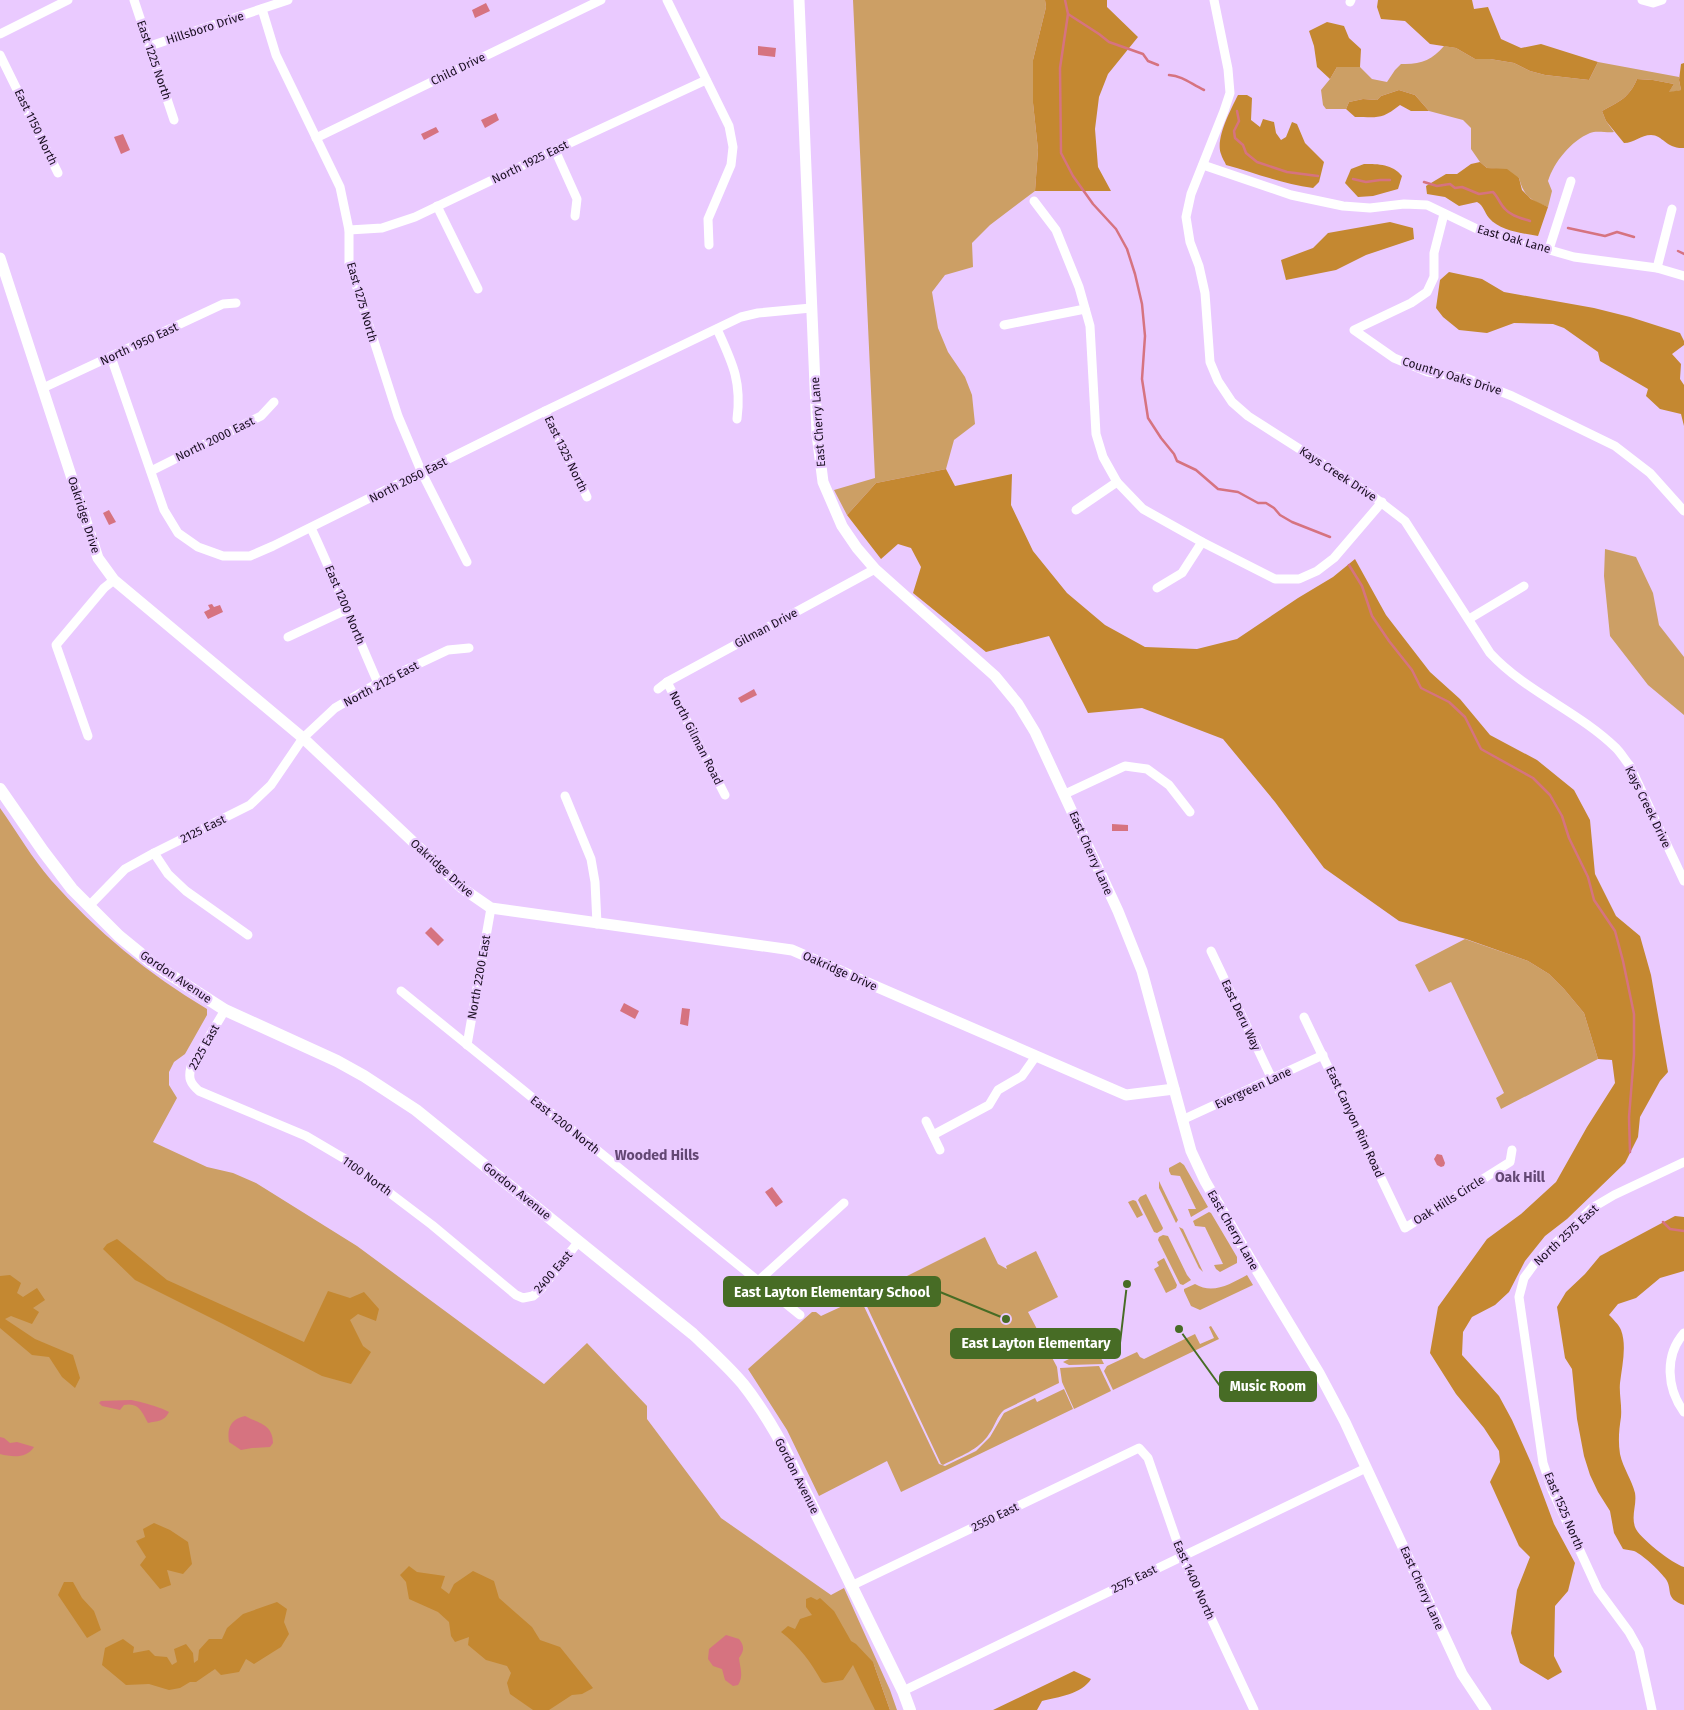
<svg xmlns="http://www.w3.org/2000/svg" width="1684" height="1710" font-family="'Fira Sans',sans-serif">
  <rect width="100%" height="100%" fill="#eacaff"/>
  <g fill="#cc9f65">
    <polygon points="853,0 1045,0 1046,7 1033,60 1033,103 1038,150 1035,191 990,225 972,243 973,267 945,275 932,292 938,328 948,352 965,377 972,395 975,424 954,440 946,469 876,483 847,515 834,490 875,478"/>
    <path d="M 1444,46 L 1456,48 L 1475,59 L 1490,59 L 1514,63 L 1530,71 L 1545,75 L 1589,80 L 1598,62 L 1679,77 L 1679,80 L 1681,90 L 1668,93 L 1674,84 L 1653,80 L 1637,79 C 1629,98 1620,101 1602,111 L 1606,121 L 1614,132 C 1607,133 1596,130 1590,133 C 1571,141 1554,162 1548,181 L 1552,191 L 1548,207 C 1531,200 1524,197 1519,178 L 1496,169 L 1487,168 L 1480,162 L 1471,149 L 1471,128 L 1463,120 L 1429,111 L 1415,95 L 1399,90 L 1381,96 L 1377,100 L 1363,99 L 1349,102 L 1346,109 L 1326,109 L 1323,105 L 1321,90 L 1330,79 L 1337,67 L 1360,67 L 1372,79 L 1387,82 L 1395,70 L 1401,64 C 1420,65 1432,60 1444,46 Z"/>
    <polygon points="1605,549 1636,557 1653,593 1659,625 1684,657 1684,715 1648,685 1610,636 1604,576"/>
    <path d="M 0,808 C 17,832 32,858 51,880 C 96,931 148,974 207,1009 L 207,1015 L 185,1054 L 174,1062 L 169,1072 L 169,1085 L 177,1098 L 153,1142 L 207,1167 L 233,1173 L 256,1183 L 357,1246 L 544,1384 L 587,1343 L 647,1406 L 647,1419 L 721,1518 L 831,1595 L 844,1588 L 890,1690 L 897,1710 L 890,1710 L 873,1662 L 885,1710 L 0,1710 Z"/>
    <polygon points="1465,939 1528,961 1549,974 1564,989 1584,1013 1598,1059 1501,1109 1496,1098 1504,1093 1451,982 1429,992 1415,965"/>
    <polygon points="1180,1162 1184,1165 1208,1207 1191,1217 1188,1209 1196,1209 1180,1176 1171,1175 1169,1171 1169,1168"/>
    <polygon points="1159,1181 1178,1220 1176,1223 1159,1188"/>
    <polygon points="1146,1194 1163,1228 1162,1230 1157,1233 1154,1232 1138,1200 1140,1197"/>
    <polygon points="1133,1200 1136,1201 1143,1215 1137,1218 1128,1202"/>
    <polygon points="1209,1212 1211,1213 1237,1257 1237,1263 1220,1272 1216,1269 1214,1265 1223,1264 1205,1227 1195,1226 1193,1221"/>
    <polygon points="1179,1227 1183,1229 1203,1272 1199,1268"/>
    <polygon points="1163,1235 1168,1236 1187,1275 1191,1280 1183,1285 1180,1284 1158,1240 1159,1237"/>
    <path d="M 985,1237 L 998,1264 L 1007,1269 L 1006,1266 L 1036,1251 L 1058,1297 L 1028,1312 L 1057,1367 L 1059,1383 L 1004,1410 C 997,1416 995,1426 989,1434 C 979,1450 960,1456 943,1465 L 941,1464 L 863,1298 Z"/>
    <polygon points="1164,1258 1177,1285 1176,1288 1166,1293 1154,1269 1159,1266 1157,1262"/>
    <path d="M 1247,1275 L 1253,1285 L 1200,1310 L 1191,1306 L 1184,1291 L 1184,1289 L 1195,1284 C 1213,1295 1230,1284 1247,1275 Z"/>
    <polygon points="860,1298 939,1464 945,1466 976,1451 990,1437 1004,1413 1035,1398 1037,1402 1064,1389 1073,1409 901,1492 887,1461 819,1496 787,1430 748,1369 812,1312 816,1312 821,1316"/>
    <polygon points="1211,1326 1219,1339 1113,1390 1104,1371 1107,1366 1137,1352 1140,1357 1144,1359 1195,1334 1200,1344 1214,1338 1209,1327"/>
    <polygon points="1095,1346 1104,1364 1069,1365 1063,1362"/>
    <polygon points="1099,1366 1111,1391 1074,1409 1062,1382 1060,1368"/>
  </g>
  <g fill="#c48831">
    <polygon points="1045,0 1107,0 1107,7 1138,37 1108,74 1099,97 1095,129 1098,167 1111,191 1035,191 1038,150 1033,103 1033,60 1046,7"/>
    <polygon points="1378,0 1472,0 1474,9 1488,7 1501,39 1521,48 1541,44 1598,62 1589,80 1545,75 1530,71 1514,63 1490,59 1475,59 1456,48 1430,44 1405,21 1381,19 1377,7"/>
    <polygon points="1327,22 1344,26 1349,38 1361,49 1360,67 1337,67 1330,79 1317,67 1314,46 1309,31"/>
    <path d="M 1684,63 L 1684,148 C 1666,149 1663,135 1651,135 C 1641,135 1634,143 1624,143 L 1606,121 L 1602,111 C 1620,101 1629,98 1637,79 L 1653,80 L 1674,84 L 1669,92 L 1681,90 L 1679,80 L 1681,64 Z"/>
    <path d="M 1399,90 L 1415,95 L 1429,111 L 1411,111 L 1400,105 C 1381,120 1378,117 1355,117 L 1346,109 L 1349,102 L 1363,99 L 1377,100 L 1381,96 Z"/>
    <path d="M 1238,95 L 1247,95 L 1252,98 L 1251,120 L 1260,127 L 1263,119 L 1274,122 L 1276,133 L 1281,140 L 1286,137 L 1292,122 L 1297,124 L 1305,143 L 1324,162 L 1319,182 L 1313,188 C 1283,184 1255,173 1226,165 C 1225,162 1222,158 1221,154 C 1215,139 1231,109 1238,95 Z"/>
    <path d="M 1480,162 L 1487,168 L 1507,169 L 1519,178 L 1522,190 L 1531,199 L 1548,207 L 1538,236 C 1522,233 1500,231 1489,218 C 1484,212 1484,206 1477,202 L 1459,206 L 1445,197 L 1427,194 L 1426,186 L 1446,174 L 1457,174 L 1471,164 Z"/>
    <path d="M 1364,164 C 1379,164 1392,164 1402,176 L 1398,189 L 1373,196 L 1358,197 L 1345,183 L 1351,169 Z"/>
    <polygon points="1390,222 1413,228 1414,239 1366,255 1336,270 1286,280 1281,260 1313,248 1328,233"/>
    <polygon points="1449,272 1482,279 1504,292 1594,308 1630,317 1680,333 1684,341 1684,345 1672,354 1681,364 1680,379 1684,385 1684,426 1681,414 1660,409 1646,396 1648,389 1600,361 1598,352 1564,328 1553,324 1514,323 1487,333 1459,330 1443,317 1436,308 1440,280"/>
    <polygon points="946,469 955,486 1012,474 1011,505 1033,551 1067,593 1105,625 1145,647 1197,649 1237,639 1298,598 1333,577 1355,559 1386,615 1430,672 1460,699 1490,735 1537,760 1574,790 1590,820 1595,874 1616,916 1640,936 1651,975 1668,1072 1660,1081 1640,1117 1638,1137 1625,1163 1567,1219 1545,1236 1525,1261 1509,1292 1495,1305 1472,1317 1463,1332 1462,1355 1499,1396 1512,1420 1532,1465 1554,1524 1575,1563 1568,1591 1555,1606 1554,1656 1562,1672 1548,1680 1520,1663 1511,1633 1517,1590 1530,1557 1519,1546 1490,1482 1500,1462 1499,1451 1484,1428 1456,1394 1430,1353 1438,1307 1487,1239 1521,1214 1556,1182 1587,1127 1615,1083 1612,1060 1598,1059 1584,1013 1564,989 1549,974 1528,961 1466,939 1399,921 1324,868 1275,802 1223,739 1142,708 1088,713 1049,636 986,652 913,593 921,567 911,548 898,544 881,559 847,515 876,483"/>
    <path d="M 1675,1216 L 1684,1217 L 1684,1271 L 1660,1278 L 1636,1298 L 1618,1304 L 1609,1315 C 1613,1319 1619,1325 1621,1330 C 1627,1346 1622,1366 1620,1383 C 1619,1394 1622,1405 1621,1417 C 1619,1430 1618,1441 1620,1454 C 1623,1468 1632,1480 1635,1493 C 1637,1505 1631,1515 1635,1527 C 1638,1537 1673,1564 1684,1567 L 1684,1605 C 1663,1598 1674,1589 1665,1578 C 1659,1570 1643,1555 1634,1551 C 1631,1550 1626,1550 1623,1549 L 1614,1533 L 1610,1511 L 1598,1492 L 1590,1475 L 1584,1456 L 1577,1419 L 1572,1369 L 1565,1358 L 1557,1307 L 1566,1292 L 1585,1274 L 1600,1256 Z"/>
    <polygon points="117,1239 167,1280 304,1342 328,1291 350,1298 364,1292 379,1309 376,1321 358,1314 350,1320 363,1346 371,1352 351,1384 322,1376 223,1324 135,1280 103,1249 107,1244"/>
    <polygon points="10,1275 21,1283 17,1293 23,1297 37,1288 45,1300 33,1308 39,1312 32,1324 11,1316 5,1319 35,1339 73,1355 80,1378 75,1388 62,1377 49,1357 32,1355 0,1328 0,1276"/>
    <polygon points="154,1523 170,1530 188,1542 192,1564 183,1574 167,1570 171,1585 160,1589 140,1565 146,1557 136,1541 145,1537 143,1529"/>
    <polygon points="409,1566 417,1572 445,1576 441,1588 449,1594 454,1584 473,1571 494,1581 499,1598 532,1627 540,1640 560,1647 593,1688 582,1694 572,1695 549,1710 533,1710 510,1694 507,1683 511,1673 507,1666 486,1660 468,1645 469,1637 455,1642 451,1636 449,1622 438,1612 409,1599 406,1582 400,1575"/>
    <polygon points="64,1582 73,1582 82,1598 94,1611 101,1630 87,1638 58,1595"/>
    <path d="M 811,1597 L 817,1600 L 820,1598 L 834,1611 L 851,1641 L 856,1644 L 873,1662 L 890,1710 L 875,1710 L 853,1665 L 843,1680 L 825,1683 L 822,1682 C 811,1662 799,1646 781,1632 L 788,1626 L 795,1629 L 800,1619 L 812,1615 L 806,1607 L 806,1599 Z"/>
    <polygon points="277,1602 287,1609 284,1622 289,1634 281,1647 254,1664 246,1659 239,1672 221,1675 215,1669 196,1682 190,1682 180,1688 169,1690 149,1684 126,1685 102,1665 105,1648 123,1639 134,1647 133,1653 149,1650 155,1656 167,1657 172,1665 177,1662 174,1649 186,1644 193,1653 194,1663 198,1660 199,1650 209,1639 222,1639 227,1628 243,1614"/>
    <path d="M 1074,1671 L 1091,1679 C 1082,1694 1058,1697 1042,1701 L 1037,1710 L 993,1710 Z"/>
  </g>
  <g fill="#d67380">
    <polygon points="486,3 490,11 475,18 472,10"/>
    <polygon points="758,46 776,48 775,57 758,55"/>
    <polygon points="496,113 499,120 485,128 481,120"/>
    <polygon points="436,127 439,132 424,140 421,134"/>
    <polygon points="123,134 130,150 121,154 114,137"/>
    <polygon points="109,510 116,522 109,525 103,513"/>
    <polygon points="212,604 214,607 220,605 223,612 208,619 204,612 210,609 208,605"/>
    <polygon points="754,689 757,695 741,703 738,698"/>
    <polygon points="1112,824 1128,825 1128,831 1112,831"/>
    <polygon points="431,927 444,940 438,946 425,933"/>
    <polygon points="624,1003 639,1011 635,1019 620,1011"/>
    <polygon points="682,1008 690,1009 688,1026 680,1024"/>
    <polygon points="1437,1154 1442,1155 1445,1163 1444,1166 1441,1167 1437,1165 1434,1159"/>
    <polygon points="772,1187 783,1202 776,1207 765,1192"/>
    <path d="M 131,1400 C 139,1401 163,1408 169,1412 C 164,1422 157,1421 148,1423 C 142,1412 139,1402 124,1405 L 120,1410 L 102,1406 L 99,1403 L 101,1401 Z"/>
    <path d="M 245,1416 C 258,1423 273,1424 273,1443 L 270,1447 L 252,1448 L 241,1450 L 229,1442 C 227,1429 230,1419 245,1416 Z"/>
    <path d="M 0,1437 L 4,1438 L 10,1443 L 17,1442 L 34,1447 C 26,1459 12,1457 0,1454 Z"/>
    <path d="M 726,1635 L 739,1639 C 745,1647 744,1651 739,1658 C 740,1668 744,1676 738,1685 L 733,1686 L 725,1680 L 722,1669 L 713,1666 L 708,1659 L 709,1649 Z"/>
  </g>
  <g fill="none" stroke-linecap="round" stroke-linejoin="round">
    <g stroke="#d67380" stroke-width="2.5">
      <polyline points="1065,0 1068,14 1060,68 1061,153 1073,176 1093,204 1116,229 1127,249 1135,274 1142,304 1145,336 1142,379 1148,418 1161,438 1174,454 1177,461 1196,470 1218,489 1238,492 1258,503 1266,503 1274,508 1280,515 1292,522 1330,537"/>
      <polyline points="1068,14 1099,34 1109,42 1143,54 1148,61 1158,65"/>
      <path d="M 1169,75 C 1183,76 1191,84 1204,90"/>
      <polyline points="1237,111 1239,121 1234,131 1235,138 1243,145 1246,153 1257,162 1287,172 1318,176"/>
      <polyline points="1353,179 1366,182 1380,180 1390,180"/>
      <path d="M 1424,182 L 1437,186 L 1450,184 L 1455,188 L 1462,187 L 1479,194 L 1493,192 C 1498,197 1500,204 1505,209 C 1511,216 1521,218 1530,221"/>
      <polyline points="1568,228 1605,236 1617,232 1634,237"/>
      <polyline points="1678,251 1684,254"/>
      <polyline points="1349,565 1362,586 1372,616 1389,641 1412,670 1421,688 1449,702 1465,717 1481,749 1533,778 1550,795 1562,816 1569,838 1588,877 1594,900 1615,931 1623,961 1634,1014 1634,1055 1629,1117 1630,1152"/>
      <polyline points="1663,1222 1670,1229 1684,1231"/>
    </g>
    <g stroke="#fff" stroke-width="9">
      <polyline points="134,0 174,120"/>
      <polyline points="667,0 729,126 733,147 731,165 708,219 709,245"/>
      <path d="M 1214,0 L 1228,69 L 1230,93 L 1224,111 L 1191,194 L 1186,217 L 1190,242 L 1199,266 L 1205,293 L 1210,362 L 1218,381 L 1232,402 L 1248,416 L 1370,494 L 1405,521 L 1490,653 C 1526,692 1578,711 1616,748 C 1621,753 1625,760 1630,766 L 1684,881"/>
      <polyline points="1642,0 1653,3 1662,0"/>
      <polyline points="1350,2 1351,0"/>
      <polyline points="262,9 276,55 340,187 349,230 349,263 398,416 422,473 467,562"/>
      <polyline points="0,34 68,0"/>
      <polyline points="150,46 288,0"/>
      <polyline points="0,55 58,173"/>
      <polyline points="316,138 601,0"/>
      <polyline points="555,150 577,199 575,216"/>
      <polyline points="1203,165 1291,195 1343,206 1370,208 1404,204 1427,205 1477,229 1574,257 1657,268 1684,276"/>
      <polyline points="1034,201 1056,230 1079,287 1090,326 1096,434 1103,457 1117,482 1143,509 1202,542 1275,579 1299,579 1317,571 1334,558 1382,502"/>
      <polyline points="437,206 478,289"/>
      <polyline points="1444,214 1434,253 1434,277 1427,292 1411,303 1354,330 1394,358 1428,372 1466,378 1512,396 1615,446 1650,473 1684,511"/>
      <polyline points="349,230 382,228 415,217 555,150 706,80"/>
      <polyline points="1549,249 1571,181"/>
      <polyline points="1657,268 1672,209"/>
      <polyline points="1004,325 1085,309"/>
      <path d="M 717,329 C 732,362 742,381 737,419"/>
      <polyline points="111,357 164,510 178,533 198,547 223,556 250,556 273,546 545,411 741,317 758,313 811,308"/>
      <polyline points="43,388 223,304 236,303"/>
      <polyline points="545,411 587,497"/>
      <polyline points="151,471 261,416 274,402"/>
      <polyline points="1076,510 1117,482"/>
      <path d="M 311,528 C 335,579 355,631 378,683"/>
      <polyline points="1157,588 1182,573 1202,542"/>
      <polyline points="1469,619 1524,586"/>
      <polyline points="288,637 346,610"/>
      <polyline points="667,682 725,795"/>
      <polyline points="658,689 667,682 875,569"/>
      <polyline points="88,736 56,645 104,588 114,580"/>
      <polyline points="1065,794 1125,766 1147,769 1169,785 1190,812"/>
      <polyline points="565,796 591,859 595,882 597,924"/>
      <polyline points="154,853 168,874 186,891 248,935"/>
      <polyline points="89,906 125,869 154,853 250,805 271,785 303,738 335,708 378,683 448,650 469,648"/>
      <polyline points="1211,951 1272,1079"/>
      <polyline points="401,991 800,1315"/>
      <path d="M 225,1010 L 191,1067 C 188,1078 190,1083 199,1091 L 306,1136 L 345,1159 L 432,1225 L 516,1295 L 523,1298 L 533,1296 L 541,1289 L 579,1241"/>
      <polyline points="1304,1017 1405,1228 1510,1162 1512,1150"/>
      <polyline points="467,1045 491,908"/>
      <polyline points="1182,1120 1323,1055"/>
      <polyline points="926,1121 940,1150"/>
      <polyline points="933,1135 989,1105 998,1090 1022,1076 1036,1056"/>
      <polyline points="757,1282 844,1203"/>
      <path d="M 1684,1333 C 1664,1356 1667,1389 1684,1412"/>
      <polyline points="851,1586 1139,1448 1148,1458 1182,1556 1254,1710"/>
      <polyline points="903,1691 1366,1468"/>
      <polyline points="1652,1710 1639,1650 1629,1632 1598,1590 1552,1490 1543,1463 1519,1297 1524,1278 1535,1263 1592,1208 1614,1195 1684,1162"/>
    </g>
    <g stroke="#fff" stroke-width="11">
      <polyline points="799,0 817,434 823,482 842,526 857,548 875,569 995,676 1018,704 1035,732 1118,911 1142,971 1191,1151 1205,1181 1252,1262 1319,1373 1345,1422 1462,1674 1486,1710"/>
      <polyline points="0,258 98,558 114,580 303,738 462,888 491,908 792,950 1126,1095 1174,1089"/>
    </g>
    <path stroke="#fff" stroke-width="12" d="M 0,789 L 43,851 L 72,889 L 119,936 L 152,963 L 225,1010 L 337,1061 L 364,1076 L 416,1110 L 693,1334 C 710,1350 728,1366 743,1384 C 758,1403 771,1424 783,1446 L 903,1691 L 910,1710"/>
  </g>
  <g text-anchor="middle" stroke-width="4.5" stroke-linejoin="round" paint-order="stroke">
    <g font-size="12" fill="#190e20" stroke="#eacaff">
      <text transform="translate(205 28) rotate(-18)" y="4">Hillsboro Drive</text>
      <text transform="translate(154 60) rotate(71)" y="4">East 1225 North</text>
      <text transform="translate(458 69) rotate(-26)" y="4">Child Drive</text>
      <text transform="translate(36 127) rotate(64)" y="4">East 1150 North</text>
      <text transform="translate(530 162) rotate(-26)" y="4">North 1925 East</text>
      <text transform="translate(1514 239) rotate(16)" y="4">East Oak Lane</text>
      <text transform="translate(362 302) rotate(74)" y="4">East 1275 North</text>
      <text transform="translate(139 344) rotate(-25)" y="4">North 1950 East</text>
      <text transform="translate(1452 376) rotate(17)" y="4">Country Oaks Drive</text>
      <text transform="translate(818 422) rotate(-94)" y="4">East Cherry Lane</text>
      <text transform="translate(215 439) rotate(-26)" y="4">North 2000 East</text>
      <text transform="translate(566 454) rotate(64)" y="4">East 1325 North</text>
      <text transform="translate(1338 474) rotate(33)" y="4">Kays Creek Drive</text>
      <text transform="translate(408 480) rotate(-27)" y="4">North 2050 East</text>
      <text transform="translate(84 515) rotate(72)" y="4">Oakridge Drive</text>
      <text transform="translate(345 605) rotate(67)" y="4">East 1200 North</text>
      <text transform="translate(766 628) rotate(-28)" y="4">Gilman Drive</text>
      <text transform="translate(381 684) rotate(-28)" y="4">North 2125 East</text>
      <text transform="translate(696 738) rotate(63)" y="4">North Gilman Road</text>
      <text transform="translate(1648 807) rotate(64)" y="4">Kays Creek Drive</text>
      <text transform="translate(203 829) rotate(-26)" y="4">2125 East</text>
      <text transform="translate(1091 853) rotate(66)" y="4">East Cherry Lane</text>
      <text transform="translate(442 868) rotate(42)" y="4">Oakridge Drive</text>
      <text transform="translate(840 971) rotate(24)" y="4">Oakridge Drive</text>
      <text transform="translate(176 977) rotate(34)" y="4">Gordon Avenue</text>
      <text transform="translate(479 977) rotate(-80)" y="4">North 2200 East</text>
      <text transform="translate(1241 1015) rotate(65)" y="4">East Deru Way</text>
      <text transform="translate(204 1047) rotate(-61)" y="4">2225 East</text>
      <text transform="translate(1253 1088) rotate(-25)" y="4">Evergreen Lane</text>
      <text transform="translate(1355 1122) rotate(65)" y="4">East Canyon Rim Road</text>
      <text transform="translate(565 1125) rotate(39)" y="4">East 1200 North</text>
      <text transform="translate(367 1176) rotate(36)" y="4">1100 North</text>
      <text transform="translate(517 1191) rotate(39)" y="4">Gordon Avenue</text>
      <text transform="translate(1449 1200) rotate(-32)" y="4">Oak Hills Circle</text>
      <text transform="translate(1233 1230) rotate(60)" y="4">East Cherry Lane</text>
      <text transform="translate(1566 1235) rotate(-43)" y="4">North 2575 East</text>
      <text transform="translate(553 1272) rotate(-49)" y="4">2400 East</text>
      <text transform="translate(797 1476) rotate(63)" y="4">Gordon Avenue</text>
      <text transform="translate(1564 1511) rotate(67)" y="4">East 1525 North</text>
      <text transform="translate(995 1517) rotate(-26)" y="4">2550 East</text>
      <text transform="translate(1134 1579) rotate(-26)" y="4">2575 East</text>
      <text transform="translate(1194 1580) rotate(66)" y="4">East 1400 North</text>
      <text transform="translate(1422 1588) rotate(66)" y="4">East Cherry Lane</text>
    </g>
    <g font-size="14" font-weight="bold" fill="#634774" stroke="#eacaff">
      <text x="657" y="1160">Wooded Hills</text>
      <text x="1520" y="1182">Oak Hill</text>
    </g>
  </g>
  <path fill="none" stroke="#476c25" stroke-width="2" d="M1006 1319L940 1292M1127 1284L1120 1343M1179 1329L1220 1386"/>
  <g fill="#476c25" stroke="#eacaff" stroke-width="2">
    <circle cx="1006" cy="1319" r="5"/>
    <circle cx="1127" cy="1284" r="5"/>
    <circle cx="1179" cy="1329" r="5"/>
  </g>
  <g fill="#476c25" stroke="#476c25" stroke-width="2">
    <rect x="724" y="1277" width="216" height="29" rx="5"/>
    <rect x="951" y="1329" width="169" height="29" rx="5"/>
    <rect x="1220" y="1372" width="96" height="29" rx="5"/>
  </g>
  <g font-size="14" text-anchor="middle" font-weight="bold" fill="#fff">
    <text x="832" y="1297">East Layton Elementary School</text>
    <text x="1036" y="1348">East Layton Elementary</text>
    <text x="1268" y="1391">Music Room</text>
  </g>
</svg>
